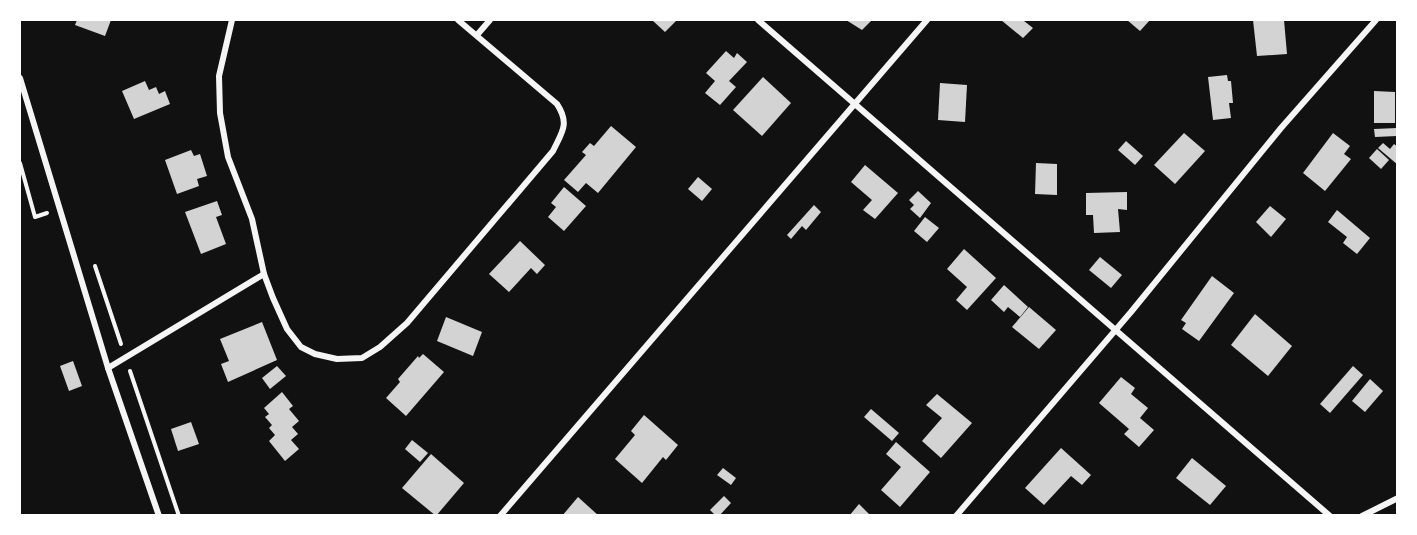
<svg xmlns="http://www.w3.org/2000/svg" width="1417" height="535" font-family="Poppins,sans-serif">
  <rect width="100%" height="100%" fill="#111"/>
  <g fill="#d3d3d3">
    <polygon points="77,20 111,20 105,36 75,25"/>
    <polygon points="652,20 677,20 665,32"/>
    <polygon points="846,20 872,20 862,30"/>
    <polygon points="1001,20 1025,20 1024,21 1033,28 1023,38"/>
    <polygon points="1127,20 1150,20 1140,31"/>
    <polygon points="1253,20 1284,20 1287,54 1257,56"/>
    <polygon points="726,51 734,58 737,53 747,62 729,81 736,87 720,105 705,93 715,81 706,73"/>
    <polygon points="1227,75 1228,81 1231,81 1233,103 1229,103 1231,118 1213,120 1208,77"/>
    <polygon points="763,77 791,103 762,136 733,110"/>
    <polygon points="145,81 149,90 156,87 159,94 165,91 170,104 134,119 122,91"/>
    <polygon points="940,83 967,85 965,122 938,120"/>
    <polygon points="1374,91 1395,92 1395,123 1374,123"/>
    <polygon points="611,126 636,147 598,193 586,183 578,192 564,180 586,155 582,152 590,143 594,146"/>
    <polygon points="1397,128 1397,136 1375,137 1374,129"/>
    <polygon points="1184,133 1205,151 1175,184 1154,165"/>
    <polygon points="1333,133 1350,146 1344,154 1351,159 1325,191 1303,173"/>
    <polygon points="1126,141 1143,156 1135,165 1118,150"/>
    <polygon points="1383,143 1390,149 1394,144 1398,147 1398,165 1378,148"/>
    <polygon points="1377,149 1389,160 1381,169 1369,158"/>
    <polygon points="191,150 194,156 200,154 207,176 197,179 199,186 177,194 165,160"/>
    <polygon points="1036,163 1057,164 1057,195 1035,194"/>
    <polygon points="865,165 898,193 875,219 863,210 872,200 851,182"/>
    <polygon points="698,177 712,189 702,201 688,189"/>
    <polygon points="564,187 586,206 564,231 548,217 556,207 551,203"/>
    <polygon points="918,191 931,203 920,218 910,209 914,205 909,200"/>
    <polygon points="1127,192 1127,210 1118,209 1120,232 1094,233 1093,215 1086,215 1086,193"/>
    <polygon points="217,201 222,215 216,217 226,244 201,254 185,212"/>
    <polygon points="814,205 821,212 806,230 802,226 791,239 787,235"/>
    <polygon points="1270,206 1286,219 1271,237 1256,222"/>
    <polygon points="1337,210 1370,238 1357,254 1343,243 1347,237 1328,222"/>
    <polygon points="925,217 939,228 927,242 914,231"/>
    <polygon points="520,241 545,265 537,274 531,268 509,292 489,274"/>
    <polygon points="964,249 996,278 967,310 956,300 967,287 947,269"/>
    <polygon points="1100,257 1122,275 1111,288 1089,270"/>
    <polygon points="1212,276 1234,293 1199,341 1182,329 1186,323 1181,320"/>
    <polygon points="1004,285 1028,307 1020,317 1008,307 1004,312 991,300"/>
    <polygon points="1029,307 1056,330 1039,349 1012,327"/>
    <polygon points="1255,314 1292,346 1268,376 1231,345"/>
    <polygon points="446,317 482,332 473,356 437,341"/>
    <polygon points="262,322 277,360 228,382 221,364 229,361 220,339"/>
    <polygon points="423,354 444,372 406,416 386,398 400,382 398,379 418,356 419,358"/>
    <polygon points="73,361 82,386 69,391 60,366"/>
    <polygon points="277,366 286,376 270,389 262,378"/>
    <polygon points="1353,366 1363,375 1330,413 1320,404"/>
    <polygon points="1121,377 1135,388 1131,394 1148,408 1140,418 1154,430 1139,447 1124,434 1129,429 1099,403"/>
    <polygon points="1370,379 1383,391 1365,412 1352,401"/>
    <polygon points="282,392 293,406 289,409 299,421 292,427 298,434 291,440 299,449 285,461 269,441 275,435 269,428 272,425 265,417 269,414 264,408"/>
    <polygon points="937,394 972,423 941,458 922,441 942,418 926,405"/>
    <polygon points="871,409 899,433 892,441 864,417"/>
    <polygon points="644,415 678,445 666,460 663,457 642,483 615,459 635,435 631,431"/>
    <polygon points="191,422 199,444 178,451 171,429"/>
    <polygon points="412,440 428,453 420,462 405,449"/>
    <polygon points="896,442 930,472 900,507 881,490 901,467 886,454"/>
    <polygon points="1061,448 1091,475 1082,485 1071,476 1044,505 1025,488"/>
    <polygon points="431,454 464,483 436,516 402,488"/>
    <polygon points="1192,458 1226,486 1210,505 1176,478"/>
    <polygon points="723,468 736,478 731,485 717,475"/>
    <polygon points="724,496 731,503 719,516 716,516 710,510"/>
    <polygon points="578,497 599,516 562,516"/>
    <polygon points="859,504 871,516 849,516"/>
  </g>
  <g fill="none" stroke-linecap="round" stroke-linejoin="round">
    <g stroke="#f5f5f5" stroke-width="4">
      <polyline points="20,163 35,217 47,213"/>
      <polyline points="95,266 121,344"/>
      <polyline points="130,371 179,516"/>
    </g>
    <g stroke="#f5f5f5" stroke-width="6">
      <path d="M 232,20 L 219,76 L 220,113 L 228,157 L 252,219 L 264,274 L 273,298 L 287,329 L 301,347 L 315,354 L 337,359 L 362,358 L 380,347 L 407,323 L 553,151 C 562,132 570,124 557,104 L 458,20"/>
      <polyline points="758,20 1330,516"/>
      <polyline points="477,35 490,20"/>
      <polyline points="20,78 108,368 159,516"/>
      <polyline points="108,368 264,274"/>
      <polyline points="500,516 927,20"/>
      <polyline points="956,516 1131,312 1281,128 1376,20"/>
      <polyline points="1362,516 1398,498"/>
    </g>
  </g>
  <rect width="1417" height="535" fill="none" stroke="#ffffff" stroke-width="42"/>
</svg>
